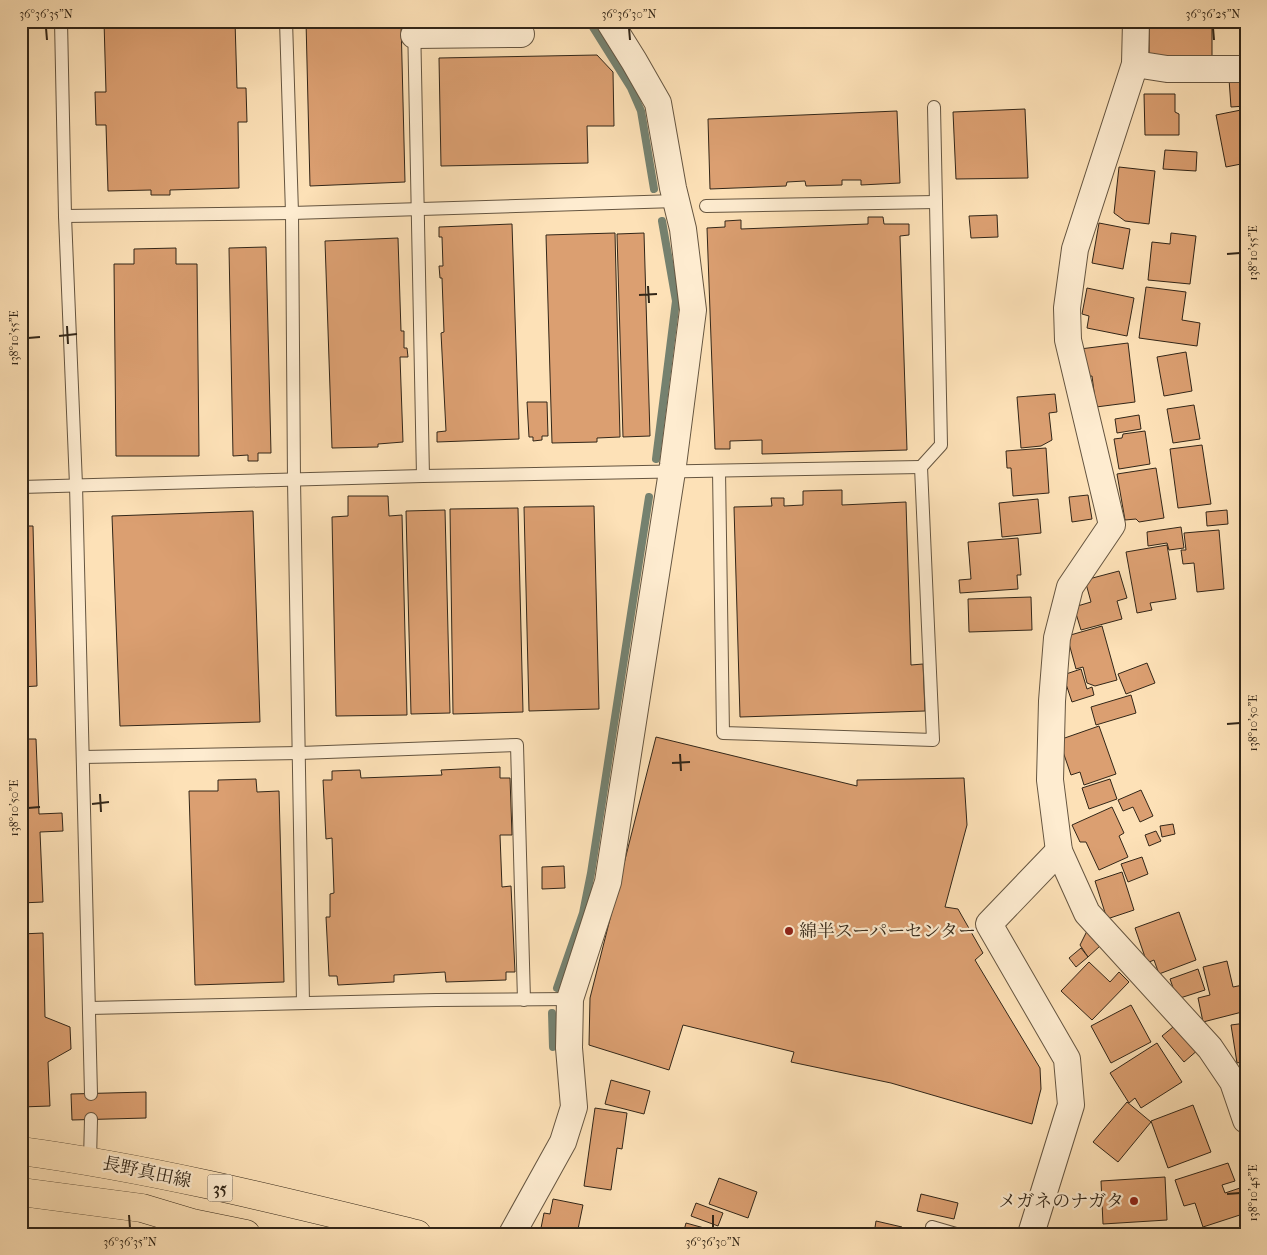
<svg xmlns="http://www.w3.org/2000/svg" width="1267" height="1255" font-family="'IM FELL French Canon','Noto Serif JP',serif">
  <rect width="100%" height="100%" fill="#fde1b7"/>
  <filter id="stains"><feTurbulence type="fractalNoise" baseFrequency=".004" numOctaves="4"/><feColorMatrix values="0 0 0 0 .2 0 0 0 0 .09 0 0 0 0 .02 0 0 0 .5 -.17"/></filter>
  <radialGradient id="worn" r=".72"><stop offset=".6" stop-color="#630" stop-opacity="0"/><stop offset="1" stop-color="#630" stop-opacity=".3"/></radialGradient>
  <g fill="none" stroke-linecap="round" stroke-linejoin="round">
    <g stroke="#75816f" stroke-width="8">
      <polyline points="589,21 631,88 641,111 654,189"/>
      <polyline points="656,459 676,301 662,221"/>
      <polyline points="557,988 583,913 591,873 649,497"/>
      <polyline points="552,1013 553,1047"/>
    </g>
  </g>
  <g fill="#db9f71" stroke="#322618">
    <polygon points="104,21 235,21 237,88 246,88 247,122 238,122 239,188 170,190 170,195 151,195 151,190 108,191 106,125 96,125 95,92 106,92"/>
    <polygon points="306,21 401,21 405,182 310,186"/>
    <polygon points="1149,21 1205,21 1205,28 1212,28 1212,63 1149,55"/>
    <polygon points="597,55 613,72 614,126 587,126 588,163 441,166 439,58"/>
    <polygon points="1246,78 1246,106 1231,107 1229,79"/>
    <polygon points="1144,94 1175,94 1175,112 1179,114 1179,135 1145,135"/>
    <polygon points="1025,109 1028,178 956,179 953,112"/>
    <polygon points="1246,109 1246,163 1226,167 1216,115"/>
    <polygon points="897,111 900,183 861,185 861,180 842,180 842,185 806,186 805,181 787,182 786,186 710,189 708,119"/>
    <polygon points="1165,150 1197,152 1196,171 1163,169"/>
    <polygon points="1119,167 1155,171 1149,224 1125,221 1114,213"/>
    <polygon points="21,207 23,207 25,243 21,243"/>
    <polygon points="997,215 998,237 971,238 969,216"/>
    <polygon points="868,217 883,217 884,224 909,224 909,235 900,236 907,450 762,454 762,440 730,441 730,449 715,449 707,228 725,227 725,221 741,220 741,229 868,224"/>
    <polygon points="1099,223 1130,229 1123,269 1092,263"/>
    <polygon points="512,224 519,439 437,442 437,432 446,431 441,333 444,332 442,278 440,278 439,266 443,266 442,237 439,237 439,227"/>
    <polygon points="615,233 620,437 597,438 597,442 552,443 546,235"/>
    <polygon points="644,233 650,436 623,437 617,234"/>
    <polygon points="1171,233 1196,236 1190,284 1148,280 1152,242 1170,244"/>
    <polygon points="398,238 401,331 404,331 404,348 407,348 408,357 400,357 403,442 378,444 378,447 332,448 325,241"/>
    <polygon points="266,247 271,453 258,453 258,461 248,461 248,455 233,456 229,248"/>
    <polygon points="176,248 176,264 197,264 199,456 116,456 114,264 134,264 134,249"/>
    <polygon points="21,257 26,257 27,286 21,286"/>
    <polygon points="1146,287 1186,292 1182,320 1200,323 1197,346 1139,338"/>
    <polygon points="1087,288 1134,298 1127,336 1087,328 1089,316 1082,314"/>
    <polygon points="1128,343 1135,402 1096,407 1092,376 1083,377 1080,349"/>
    <polygon points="1186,352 1192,391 1164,396 1157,357"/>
    <polygon points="1055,394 1057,412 1049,413 1052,440 1041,446 1021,448 1017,397"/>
    <polygon points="527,402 547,402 548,436 542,436 542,440 533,441 533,437 529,437"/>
    <polygon points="1194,405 1200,439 1173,443 1167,409"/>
    <polygon points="1139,415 1141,429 1117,433 1115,419"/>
    <polygon points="1145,431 1150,464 1119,469 1114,439 1122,438 1123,434"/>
    <polygon points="1202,445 1211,504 1178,508 1170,449"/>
    <polygon points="1046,448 1049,493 1013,496 1011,468 1007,468 1006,451"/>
    <polygon points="1156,468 1164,518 1139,522 1136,519 1125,520 1117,474"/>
    <polygon points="842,490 842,505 906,502 911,665 923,664 925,711 740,717 734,507 772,506 771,498 784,498 784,506 803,505 803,491"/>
    <polygon points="1088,495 1092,519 1072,522 1069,497"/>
    <polygon points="348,496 388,496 389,516 402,515 407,715 336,716 332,517 348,516"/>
    <polygon points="1038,499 1041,533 1002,537 999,503"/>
    <polygon points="594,506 599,709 529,711 524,507"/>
    <polygon points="518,508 523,712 453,714 450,509"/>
    <polygon points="445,510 450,713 411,714 406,511"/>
    <polygon points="1227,510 1228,524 1207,526 1206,512"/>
    <polygon points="253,511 260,722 120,726 112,516"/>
    <polygon points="21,526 33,526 37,686 21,687"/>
    <polygon points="1181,527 1184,548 1169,550 1167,543 1148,546 1147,532"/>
    <polygon points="1219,530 1224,589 1197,592 1194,563 1183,564 1181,550 1186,550 1184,533"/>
    <polygon points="1018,538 1021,575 1017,575 1018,589 960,593 959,580 971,579 968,542"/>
    <polygon points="1167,545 1176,599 1150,603 1152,610 1137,613 1126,552"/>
    <polygon points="1119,571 1127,598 1117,601 1122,619 1081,630 1074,607 1091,602 1085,580"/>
    <polygon points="1031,597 1032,630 969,632 968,599"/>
    <polygon points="1102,626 1117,680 1095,686 1087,683 1083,667 1076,669 1067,636"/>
    <polygon points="1147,663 1155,683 1126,694 1118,674"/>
    <polygon points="1081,669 1087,689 1092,687 1094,695 1072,702 1063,675"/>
    <polygon points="1131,695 1136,713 1096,725 1091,707"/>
    <polygon points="1099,726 1116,774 1084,785 1080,772 1071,775 1059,740"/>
    <polygon points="21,729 24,729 24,739 36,739 39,814 62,813 63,831 40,832 43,902 21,903"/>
    <polygon points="656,737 857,786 857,780 964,778 967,825 945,907 958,909 983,953 975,960 1040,1068 1041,1089 1032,1124 891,1083 791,1062 794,1052 683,1025 669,1070 589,1045 590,998"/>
    <polygon points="500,767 500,778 510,778 512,835 500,835 502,887 511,886 515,972 506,972 506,980 446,982 445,972 394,975 394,982 338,985 337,976 329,976 326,917 330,917 330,894 334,893 332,838 326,839 323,780 332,780 332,771 360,770 361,778 442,775 441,770"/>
    <polygon points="256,779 257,792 279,791 284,982 195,985 189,791 218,791 218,780"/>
    <polygon points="1110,779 1117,799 1089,809 1082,788"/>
    <polygon points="1141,790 1153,816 1140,822 1133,807 1123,811 1118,800"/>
    <polygon points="1112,807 1124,833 1119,836 1128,857 1099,870 1086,842 1080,842 1072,825"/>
    <polygon points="1173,824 1175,834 1162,837 1160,826"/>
    <polygon points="1156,831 1161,841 1149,846 1145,835"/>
    <polygon points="1142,857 1148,874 1128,882 1121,864"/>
    <polygon points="564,866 565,888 542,889 542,867"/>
    <polygon points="1122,872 1134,910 1107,919 1095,881"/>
    <polygon points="1179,912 1196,960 1159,974 1154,960 1147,963 1135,928"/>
    <polygon points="1087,931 1100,946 1088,957 1080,945"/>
    <polygon points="43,933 45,1017 70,1027 71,1049 48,1062 50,1106 21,1107 21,934"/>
    <polygon points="1081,948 1088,957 1076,967 1069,958"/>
    <polygon points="1227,961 1233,987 1243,985 1246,996 1246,1011 1203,1022 1198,998 1210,995 1203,967"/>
    <polygon points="1089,962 1110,982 1119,972 1129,982 1092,1020 1061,991"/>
    <polygon points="1198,969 1205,990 1177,999 1170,979"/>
    <polygon points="1131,1005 1151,1042 1111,1063 1091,1026"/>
    <polygon points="1178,1023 1199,1049 1184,1062 1162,1036"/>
    <polygon points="1246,1023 1246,1061 1237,1063 1231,1025"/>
    <polygon points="1157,1043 1182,1082 1141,1108 1135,1098 1129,1103 1110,1073"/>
    <polygon points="611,1080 650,1091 644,1114 605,1104"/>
    <polygon points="146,1092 146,1118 72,1120 71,1094"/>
    <polygon points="1127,1102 1151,1122 1118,1162 1093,1142"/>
    <polygon points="1193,1105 1211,1152 1168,1168 1151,1121"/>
    <polygon points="595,1108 627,1113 622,1149 617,1148 611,1190 584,1186"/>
    <polygon points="1228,1163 1235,1181 1222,1185 1225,1193 1246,1186 1246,1213 1203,1227 1195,1203 1184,1206 1175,1180"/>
    <polygon points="1165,1177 1167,1220 1103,1224 1101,1181"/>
    <polygon points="719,1178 757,1192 748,1218 709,1204"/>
    <polygon points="921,1194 958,1203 954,1219 917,1211"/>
    <polygon points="553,1199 583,1205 577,1234 540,1233 544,1213 550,1214"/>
    <polygon points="696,1203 723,1213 718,1226 691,1216"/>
    <polygon points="876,1221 902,1227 901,1234 874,1234"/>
    <polygon points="686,1223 726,1234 683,1234"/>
  </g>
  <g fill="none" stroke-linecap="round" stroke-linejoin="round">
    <g stroke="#655540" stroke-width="14">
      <g id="service">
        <polyline points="61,21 65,216 76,485 91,1094"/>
        <polyline points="286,21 292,213 294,480 303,1003"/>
        <polyline points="414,21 423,476"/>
        <polyline points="706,206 936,202"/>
        <polyline points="65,216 292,213 676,201"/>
        <polyline points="719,471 723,733 933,740 921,467 941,445 934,107"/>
        <polyline points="21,487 423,476 921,467"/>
        <polyline points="83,757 300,753 517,745 524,1000"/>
        <polyline points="89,1008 436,1000 570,999"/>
        <polyline points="90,1160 91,1119"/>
        <polyline points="931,1234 932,1227 956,1234"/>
      </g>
    </g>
    <g stroke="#655540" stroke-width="28">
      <g id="minor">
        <polyline points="1136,21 1135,64 1075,249 1067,308 1068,340 1112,525 1070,587 1057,638 1052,701 1050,780 1059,851 1087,913 1210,1048 1233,1082 1246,1120"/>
        <polyline points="414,35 521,34"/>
        <polyline points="1135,64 1167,69 1246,69"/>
        <polyline points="512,1234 563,1142 574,1107 569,1048 570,999 608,882 673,465 693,310 683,229 673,188 658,103 634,61 609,21"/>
        <polyline points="1031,1234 1071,1105 1067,1059 989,924 1059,851"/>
      </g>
    </g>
    <g stroke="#322618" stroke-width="29">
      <g id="primary">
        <path d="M 21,1151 C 155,1169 286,1202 417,1234"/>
        <polyline points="21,1192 142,1208 192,1223 246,1234"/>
      </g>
    </g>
    <use href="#service" stroke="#feecd0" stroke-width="12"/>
    <use href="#minor" stroke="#feecd0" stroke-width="26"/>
    <use href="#primary" stroke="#fde1b7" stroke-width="28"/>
  </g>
  <path fill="none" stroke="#322618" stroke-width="2" d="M 46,28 L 47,40M 629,28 L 630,40M 1213,28 L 1214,40M 1227,254 L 1240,253M 648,286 L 649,303M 639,295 L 657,294M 67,326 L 68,344M 59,336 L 77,334M 28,338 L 40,337M 1227,724 L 1240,723M 680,754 L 681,771M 672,763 L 690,762M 100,794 L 101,812M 92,804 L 109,802M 28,808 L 40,807M 1227,1194 L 1240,1193M 129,1215 L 130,1228M 713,1215 L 713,1228"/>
  <g fill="#8f2418" stroke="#feecd0" stroke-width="2">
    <circle cx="789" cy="931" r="5"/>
    <circle cx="1134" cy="1201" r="5"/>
  </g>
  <g text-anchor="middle" stroke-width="4.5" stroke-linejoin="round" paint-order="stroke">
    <rect fill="#feecd0" stroke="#6f614f" stroke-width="1" x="207.5" y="1174.5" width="25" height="27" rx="4"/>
    <g font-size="16" font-weight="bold" fill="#322618">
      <text x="220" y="1194">35</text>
    </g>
    <g font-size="18" fill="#322618" stroke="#feecd0" text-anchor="start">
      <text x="799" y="937">綿半スーパーセンター</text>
      <text x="1124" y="1207" text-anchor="end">メガネのナガタ</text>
    </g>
    <g font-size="18" fill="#322618" stroke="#feecd0">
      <text transform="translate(147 1172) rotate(12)" y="6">長野真田線</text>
    </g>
  </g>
  <rect width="1267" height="1255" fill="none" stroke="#fde1b7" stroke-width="55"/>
  <rect x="28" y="28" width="1212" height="1200" fill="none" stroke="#322618" stroke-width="2"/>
  <g font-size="12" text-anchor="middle" fill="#322618">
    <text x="46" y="18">36°36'35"N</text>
    <text x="629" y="18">36°36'30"N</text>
    <text x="1213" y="18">36°36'25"N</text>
    <text transform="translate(1253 253) rotate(-90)" y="4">138°10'55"E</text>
    <text transform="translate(14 338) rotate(-90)" y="4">138°10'55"E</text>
    <text transform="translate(1253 723) rotate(-90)" y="4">138°10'50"E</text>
    <text transform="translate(14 808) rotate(-90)" y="4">138°10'50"E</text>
    <text transform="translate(1253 1193) rotate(-90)" y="4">138°10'45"E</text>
    <text x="130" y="1246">36°36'35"N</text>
    <text x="713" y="1246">36°36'30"N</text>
  </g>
  <rect width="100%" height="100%" filter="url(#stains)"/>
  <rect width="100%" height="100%" fill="url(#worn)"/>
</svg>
